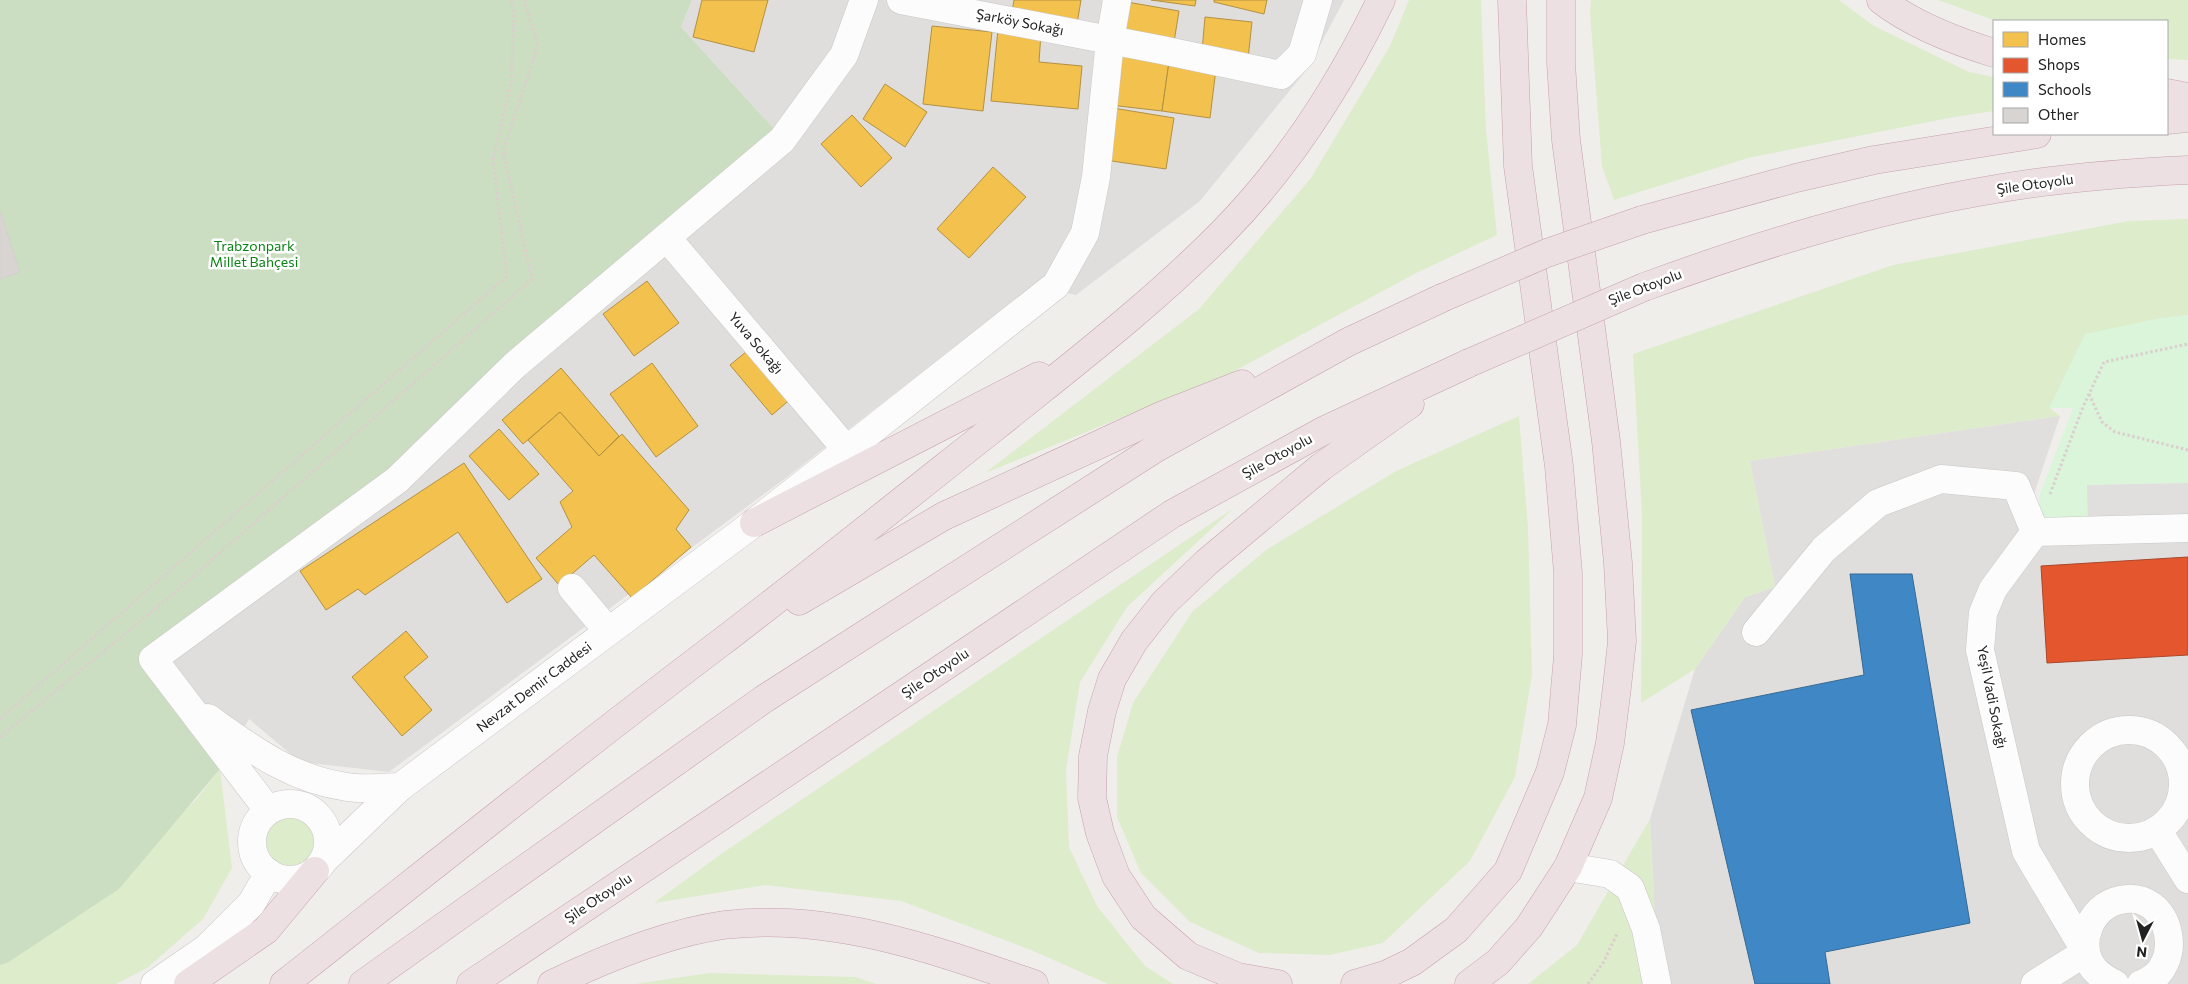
<svg xmlns="http://www.w3.org/2000/svg" width="2188" height="984" font-family="Commissioner,sans-serif">
  <rect width="100%" height="100%" fill="#f0eeeb"/>
  <g fill="#dfdedc">
    <polygon points="692,0 1344,0 1308,68 1200,201 1076,295 1034,285 787,477 389,772 300,762 249,719 220,769 142,654 552,318 773,128 681,27"/>
    <polygon points="2016,486 2036,532 2188,529 2188,984 1668,984 1655,919 1650,819 1695,669 1745,597 1775,587 1869,500"/>
  </g>
  <g fill="#ddeccb">
    <polygon points="1409,0 1481,0 1486,130 1497,235 1418,272 1227,375 985,473 1199,309 1311,178 1390,46"/>
    <polygon points="1591,0 1839,0 1874,26 1969,72 1994,77 1994,111 1954,117 1748,158 1614,200 1602,166 1590,13"/>
    <polygon points="1938,0 2188,0 2188,60 2167,59 2167,21 1996,21"/>
    <polygon points="2188,219 2188,315 2156,319 2050,408 2060,416 1750,461 1775,587 1745,597 1695,669 1641,703 1642,515 1633,354 1893,265 2129,221"/>
    <polygon points="1519,416 1528,527 1532,675 1515,777 1470,861 1383,943 1330,955 1259,953 1190,922 1141,873 1117,817 1117,757 1133,703 1192,612 1266,550 1396,471"/>
    <polygon points="1234,508 1127,607 1080,682 1066,770 1069,847 1097,906 1145,966 1173,984 1108,984 1031,950 901,901 765,885 654,903 721,854"/>
    <polygon points="220,769 232,868 203,919 147,968 116,984 0,984 0,965 7,963 195,801"/>
    <circle cx="291" cy="844" r="26"/>
    <polygon points="1650,819 1655,919 1668,984 1528,984 1577,945"/>
    <polygon points="709,973 855,977 876,984 635,984"/>
  </g>
  <polygon fill="#cbdec1" points="0,0 692,0 681,27 774,129 552,318 414,450 142,654 220,769 119,889 7,963 0,965"/>
  <polygon fill="#daf5da" points="2188,315 2188,483 2088,485 2088,529 2035,532 2040,494 2073,408 2049,408 2085,334 2156,319"/>
  <g fill="#e0dfde">
    <polygon points="2060,416 2033,497 1941,479 1869,500 1775,587 1750,461"/>
    <polygon points="2188,483 2188,528 2088,529 2087,485"/>
  </g>
  <g fill="#f2c14e" stroke="#b49141">
    <polygon points="702,0 768,0 754,52 693,37"/>
    <polygon points="1014,0 1081,0 1077,24 1012,12"/>
    <polygon points="1151,0 1196,0 1195,6"/>
    <polygon points="1214,0 1267,0 1264,14 1214,2"/>
    <polygon points="1127,2 1179,11 1174,42 1122,33"/>
    <polygon points="1205,17 1252,22 1248,59 1202,51"/>
    <polygon points="932,26 992,32 983,111 923,104"/>
    <polygon points="998,29 1041,33 1039,62 1082,66 1078,109 991,101"/>
    <polygon points="1116,55 1169,62 1162,111 1110,105"/>
    <polygon points="1169,62 1216,69 1210,118 1162,111"/>
    <polygon points="885,84 927,112 905,147 863,119"/>
    <polygon points="1113,108 1174,118 1166,169 1105,160"/>
    <polygon points="852,115 892,158 861,187 821,144"/>
    <polygon points="993,167 1026,197 969,258 937,229"/>
    <polygon points="647,281 679,323 634,356 603,314"/>
    <polygon points="752,347 794,396 772,415 730,365"/>
    <polygon points="652,363 698,426 656,457 610,394"/>
    <polygon points="561,368 619,436 599,456 560,412 523,444 502,420"/>
    <polygon points="560,412 599,456 622,434 689,510 676,529 691,547 632,598 594,555 559,585 536,558 572,527 560,502 573,491 528,440"/>
    <polygon points="499,429 539,474 509,500 469,456"/>
    <polygon points="464,463 542,579 507,603 458,532 365,595 358,589 326,610 300,571"/>
    <polygon points="406,631 428,657 404,677 432,710 402,736 352,677"/>
  </g>
  <polygon fill="#e4572e" stroke="#aa472a" points="2188,557 2188,655 2047,663 2041,566"/>
  <polygon fill="#3f88c5" stroke="#366994" points="1850,574 1912,574 1970,923 1825,952 1830,984 1755,984 1691,710 1864,675"/>
  <polygon fill="#d7d4d2" stroke="#d3d0cc" points="0,211 20,272 0,279"/>
  <g fill="none" stroke-linecap="round" stroke-linejoin="round">
    <g stroke="#c9c8c7" stroke-width="29">
      <g id="minor">
        <polyline points="901,0 1162,50 1281,75 1302,54 1318,0"/>
        <polyline points="667,238 846,449"/>
        <polyline points="2035,532 2188,528"/>
        <polyline points="572,588 608,631"/>
        <polyline points="1756,632 1824,549 1878,503 1941,479 2016,486 2035,532"/>
        <path d="M 208,718 C 253,750 291,779 347,787 C 364,790 383,787 400,787"/>
        <circle cx="2129" cy="784" r="54"/>
        <circle cx="290" cy="842" r="38"/>
        <polyline points="268,810 153,659 397,480 515,365 782,140 844,55 864,0"/>
        <polyline points="2158,831 2188,879"/>
        <polyline points="323,861 400,787 754,523 1056,285 1085,233 1096,177 1110,41 1117,0"/>
        <polyline points="1568,867 1610,874 1630,888 1646,929 1657,984"/>
        <polyline points="155,984 207,948 251,904 269,873"/>
        <polyline points="2035,984 2086,952 2026,851 1980,650 1983,613 1993,589 2035,532"/>
        <path d="M 2115,984 C 2107,980 2100,976 2094,969 C 2075,945 2090,906 2120,900 C 2172,888 2188,969 2141,984"/>
      </g>
    </g>
    <g stroke="#c5a2ac" stroke-width="29">
      <g id="highway">
        <path d="M 1881,0 C 1913,25 1955,41 1994,53"/>
        <polyline points="2167,93 2188,97"/>
        <polyline points="2167,120 2188,118"/>
        <polyline points="1642,220 1796,178 1874,160 2037,134"/>
        <path d="M 1644,287 C 1759,245 1875,209 1996,189 C 2060,178 2124,173 2188,170"/>
        <polyline points="754,523 1039,376"/>
        <polyline points="799,601 944,516 1163,415 1242,384"/>
        <polyline points="188,984 266,930 315,871"/>
        <path d="M 284,984 C 429,870 572,755 719,644 C 812,573 903,500 995,427 C 1072,365 1152,304 1222,233 C 1288,166 1340,85 1381,0"/>
        <polyline points="363,984 764,699 1156,448 1348,342 1442,298"/>
        <polyline points="471,984 1172,514 1323,431 1469,363"/>
        <path d="M 552,984 C 604,959 667,933 724,925 C 831,912 935,950 1034,984"/>
        <polyline points="1278,984 1238,977 1188,956 1143,917 1116,876 1100,833 1092,798 1093,756 1102,711 1112,679 1134,641 1164,603 1207,562 1321,467 1410,404"/>
        <polyline points="1355,984 1385,975 1412,962 1456,930 1508,871 1550,772 1562,725 1568,655 1568,573 1559,466 1518,166 1512,0"/>
        <polyline points="1469,984 1498,962 1529,927 1568,867 1598,798 1610,743 1617,687 1622,641 1618,563 1606,441 1566,140 1561,63 1561,0"/>
      </g>
    </g>
    <g stroke="#dccecd" stroke-width="3" stroke-dasharray="2.5 2.5" stroke-linecap="butt">
      <polyline points="2089,394 2102,422 2115,432 2188,450"/>
      <polyline points="2050,494 2083,407 2104,362 2188,344"/>
      <polyline points="0,719 507,276 493,160 511,83 514,14 511,0"/>
      <polyline points="0,737 174,593 532,279 503,151 538,45 524,0"/>
      <polyline points="1588,984 1603,963 1618,932"/>
    </g>
    <use href="#minor" stroke="#fdfcfc" stroke-width="28"/>
    <use href="#highway" stroke="#ece0e2" stroke-width="28"/>
    <g stroke="#c5a2ac" stroke-width="29" stroke-linecap="butt">
      <g id="highway-bridge">
        <polyline points="1442,298 1547,253 1642,220"/>
        <polyline points="1469,363 1644,287"/>
      </g>
    </g>
    <use href="#highway-bridge" stroke="#ece0e2" stroke-width="28"/>
  </g>
  <g text-anchor="middle" stroke-width="5" stroke-linejoin="round" paint-order="stroke">
    <g font-size="14" fill="#222" stroke="#fff">
      <text transform="translate(1020 22) rotate(11)" y="5">Şarköy Sokağı</text>
      <text transform="translate(2035 184) rotate(-8)" y="5">Şile Otoyolu</text>
      <text transform="translate(1645 287) rotate(-21)" y="5">Şile Otoyolu</text>
      <text transform="translate(756 343) rotate(50)" y="5">Yuva Sokağı</text>
      <text transform="translate(1277 456) rotate(-29)" y="5">Şile Otoyolu</text>
      <text transform="translate(935 673) rotate(-34)" y="5">Şile Otoyolu</text>
      <text transform="translate(534 687) rotate(-37)" y="5">Nevzat Demir Caddesi</text>
      <text transform="translate(1992 697) rotate(79)" y="5">Yeşil Vadi Sokağı</text>
      <text transform="translate(598 898) rotate(-34)" y="5">Şile Otoyolu</text>
    </g>
    <g font-size="14" fill="#0c8416" stroke="#fff">
      <text x="254" y="251">Trabzonpark<tspan x="254" dy="16">Millet Bahçesi</tspan></text>
    </g>
  </g>
  <rect x="1993" y="20" width="175" height="115" fill="#ffffff" stroke="#a7a7a7"/>
  <rect x="2003" y="32" width="25" height="15" fill="#f2c14e" stroke="#a7a7a7"/>
  <text x="2038" y="45" font-size="15" fill="#222222">Homes</text>
  <rect x="2003" y="58" width="25" height="15" fill="#e4572e" stroke="#a7a7a7"/>
  <text x="2038" y="70" font-size="15" fill="#222222">Shops</text>
  <rect x="2003" y="82" width="25" height="15" fill="#3f88c5" stroke="#a7a7a7"/>
  <text x="2038" y="95" font-size="15" fill="#222222">Schools</text>
  <rect x="2003" y="108" width="25" height="15" fill="#d7d4d2" stroke="#a7a7a7"/>
  <text x="2038" y="120" font-size="15" fill="#222222">Other</text>
  <g transform="translate(2143 939) rotate(186)" stroke="#ffffff" stroke-width="4" paint-order="stroke">
  <path d="M0-4L9 19L0 12L-9 19Z" fill="#222222"/>
  <text y="-8" font-size="14" font-weight="bold" text-anchor="middle" fill="#222222">N</text>
  </g>
</svg>
